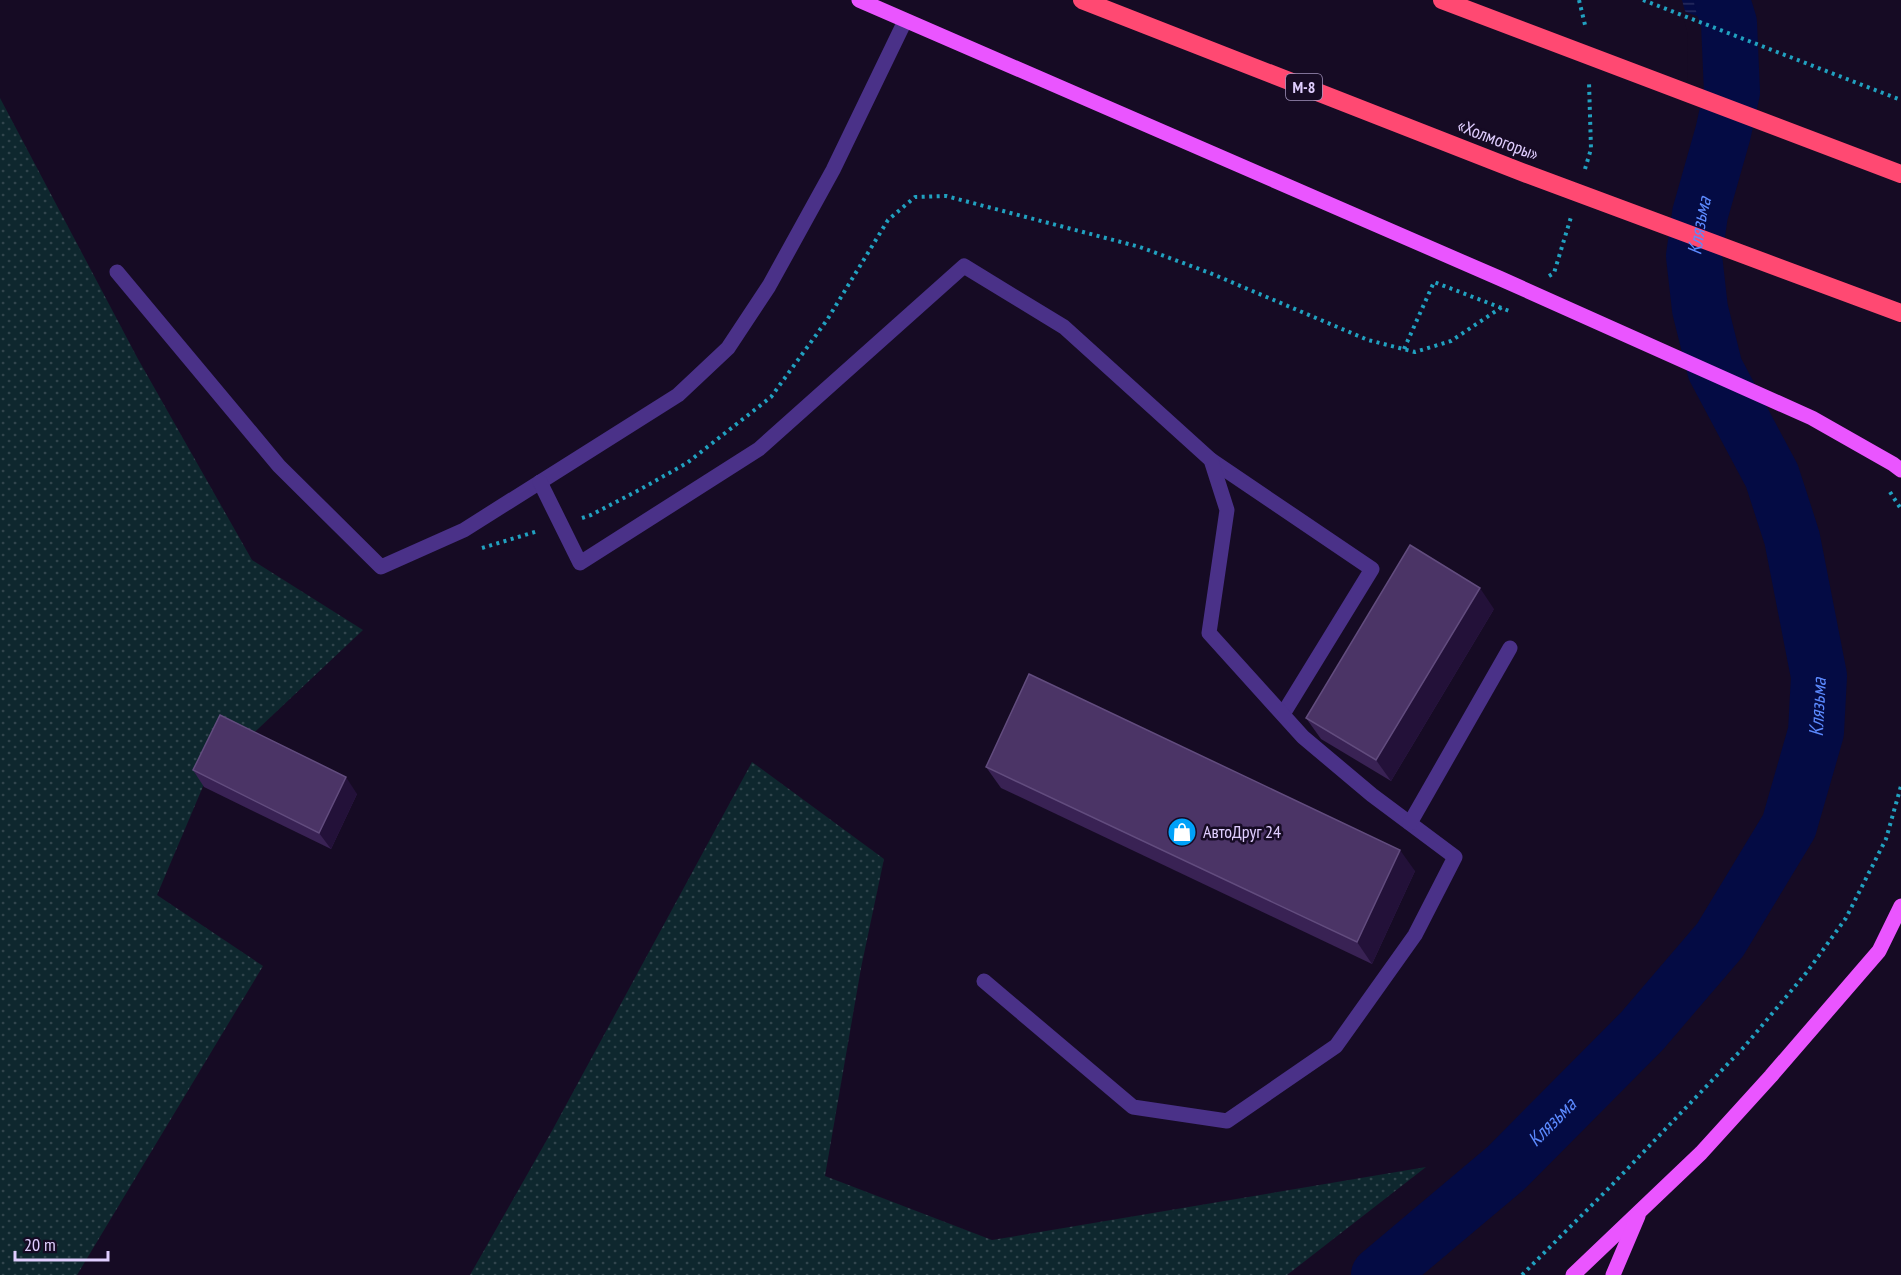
<svg xmlns="http://www.w3.org/2000/svg" width="1901" height="1275" font-family="'PT Sans Narrow',sans-serif">
  <defs>
    <pattern id="grass-dots" width="8" height="8" patternUnits="userSpaceOnUse" patternTransform="scale(1.5)"><rect width="8" height="8" fill="#0e272e"/><path d="M2 2h.1M6 6h.1" fill="none" stroke="#31454d" stroke-width="1.8" stroke-linecap="round"/></pattern>
    <pattern id="water-rules" width="6" height="5" patternUnits="userSpaceOnUse" patternTransform="scale(1.5)"><rect width="6" height="5" fill="#040b44"/><path d="M0 2.5h6" fill="none" stroke="#282d60"/></pattern>
  </defs>
  <rect width="100%" height="100%" fill="#160b24"/>
  <g fill="url(#grass-dots)">
    <polygon points="0,98 138,359 252,560 363,630 207,777 157,895 263,966 77,1275 0,1275"/>
    <polygon points="752,762 884,859 861,968 825,1176 992,1240 1426,1167 1287,1275 470,1275 553,1129"/>
  </g>
  <polygon fill="url(#water-rules)" points="1682,0 1745,0 1738,115 1691,33"/>
  <polygon fill="#160b24" points="1681,10 1746,35 1741,115 1687,95 1688,34"/>
  <g fill="none" stroke-linecap="round" stroke-linejoin="round">
    <path stroke="#040b44" stroke-width="56" id="s1" d="M 1379,1275 L 1506,1168 L 1642,1031 L 1720,940 L 1789,826 L 1816,732 L 1819,676 L 1792,538 L 1772,476 L 1715,369 L 1700,309 L 1694,256 L 1700,214 L 1723,133 L 1732,92 L 1729,23 L 1722,0"/>
    <g stroke="#21a1c0" stroke-width="4" stroke-dasharray="3 4.5" stroke-linecap="butt">
      <polyline points="1579,0 1586,29"/>
      <polyline points="1643,0 1901,100"/>
      <polyline points="1585,169 1591,149 1589,82"/>
      <polyline points="1549,276 1554,273 1571,217"/>
      <polyline points="1404,349 1434,282 1512,312"/>
      <polyline points="1890,492 1901,509"/>
      <polyline points="582,518 591,515 639,490 687,463 771,397 827,320 888,220 915,197 946,196 1140,247 1210,273 1368,340 1415,352 1451,341 1505,305"/>
      <polyline points="482,548 538,531"/>
      <polyline points="1522,1275 1609,1188 1744,1047 1807,972 1846,918 1886,839 1901,786"/>
    </g>
    <g stroke="#4a3188" stroke-width="15">
      <polyline points="117,272 279,466 381,567 464,530 678,395 728,348 769,286 833,170 905,21"/>
      <polyline points="1211,460 1372,569 1283,714"/>
      <polyline points="540,482 580,563 759,449 964,266 1064,327 1211,460 1227,510 1209,633 1303,737 1372,795 1455,857 1415,935 1336,1046 1227,1121 1133,1107 984,981"/>
      <polyline points="1410,823 1510,648"/>
    </g>
    <g stroke="#ea55ff" stroke-width="15">
      <polyline points="859,0 1499,278 1812,418 1893,464 1901,470"/>
      <polyline points="1573,1275 1701,1153 1771,1076 1879,951 1901,906"/>
      <polyline points="1613,1275 1638,1216"/>
    </g>
    <g stroke="#ff4972" stroke-width="18">
      <polyline points="1082,0 1527,174 1901,313"/>
      <polyline points="1442,0 1901,174"/>
    </g>
  </g>
  <g fill="#392254">
    <polygon points="1494,609 1391,781 1321,739 1306,718"/>
    <polygon points="986,767 1415,871 1372,964 1001,788"/>
    <polygon points="193,770 357,794 331,849 204,787"/>
  </g>
  <g fill="#231139">
    <polygon points="1480,588 1494,609 1391,781 1376,760"/>
    <polygon points="346,777 357,794 331,849 319,833"/>
    <polygon points="1400,850 1415,871 1372,964 1357,942"/>
  </g>
  <g fill="#4b3466" stroke="#624c7e" stroke-width="1.5">
    <polygon points="1410,545 1480,588 1376,760 1306,718"/>
    <polygon points="1029,674 1400,850 1357,942 986,767"/>
    <polygon points="220,715 346,777 319,833 193,770"/>
  </g>
  <defs>
    <g id="shop-disc" transform="scale(1.5)"><circle r="9.5" fill="#00a1f9" stroke="#160b24"/><path d="M-5-2.5h2.3a2.7 3.5 0 0 1 5.4 0H5L5.5 6h-11ZM-1.5-2.5h3a1.5 2.3 0 0 0-3 0Z" fill="#fff"/></g>
  </defs>
  <g fill-rule="evenodd">
    <use href="#shop-disc" x="1182" y="832"/>
  </g>
  <g text-anchor="middle" stroke-width="5" stroke-linejoin="round" paint-order="stroke">
    <rect fill="#160b24" stroke="#a394bd" stroke-width="1.5" x="1286" y="74" width="36" height="26" rx="4.5"/>
    <g font-size="16" font-weight="bold" fill="#e0ceff">
      <text x="1304" y="93">М-8</text>
    </g>
    <g font-size="18" fill="#e0ceff" stroke="#160b24">
      <text transform="translate(1498 140) rotate(21)" y="6">«Холмогоры»</text>
    </g>
    <g font-size="18" fill="#e0ceff" stroke="#160b24" text-anchor="start">
      <text x="1203" y="838">АвтоДруг 24</text>
    </g>
    <g font-size="20" font-style="italic" fill="#5c8aff" stroke="#160b24">
      <text dy="7" stroke="none"><textPath href="#s1" startOffset="1239">Клязьма</textPath></text>
      <text dy="7" stroke="none"><textPath href="#s1" startOffset="735">Клязьма</textPath></text>
      <text dy="7" stroke="none"><textPath href="#s1" startOffset="231">Клязьма</textPath></text>
    </g>
  </g>
  <path d="M15 1251v9h93v-9" fill="none" stroke="#e0ceff" stroke-width="3"/>
  <text x="24" y="1251" font-size="18" fill="#e0ceff" stroke="#160b24" stroke-width="4.5" paint-order="stroke">20 m</text>
</svg>
